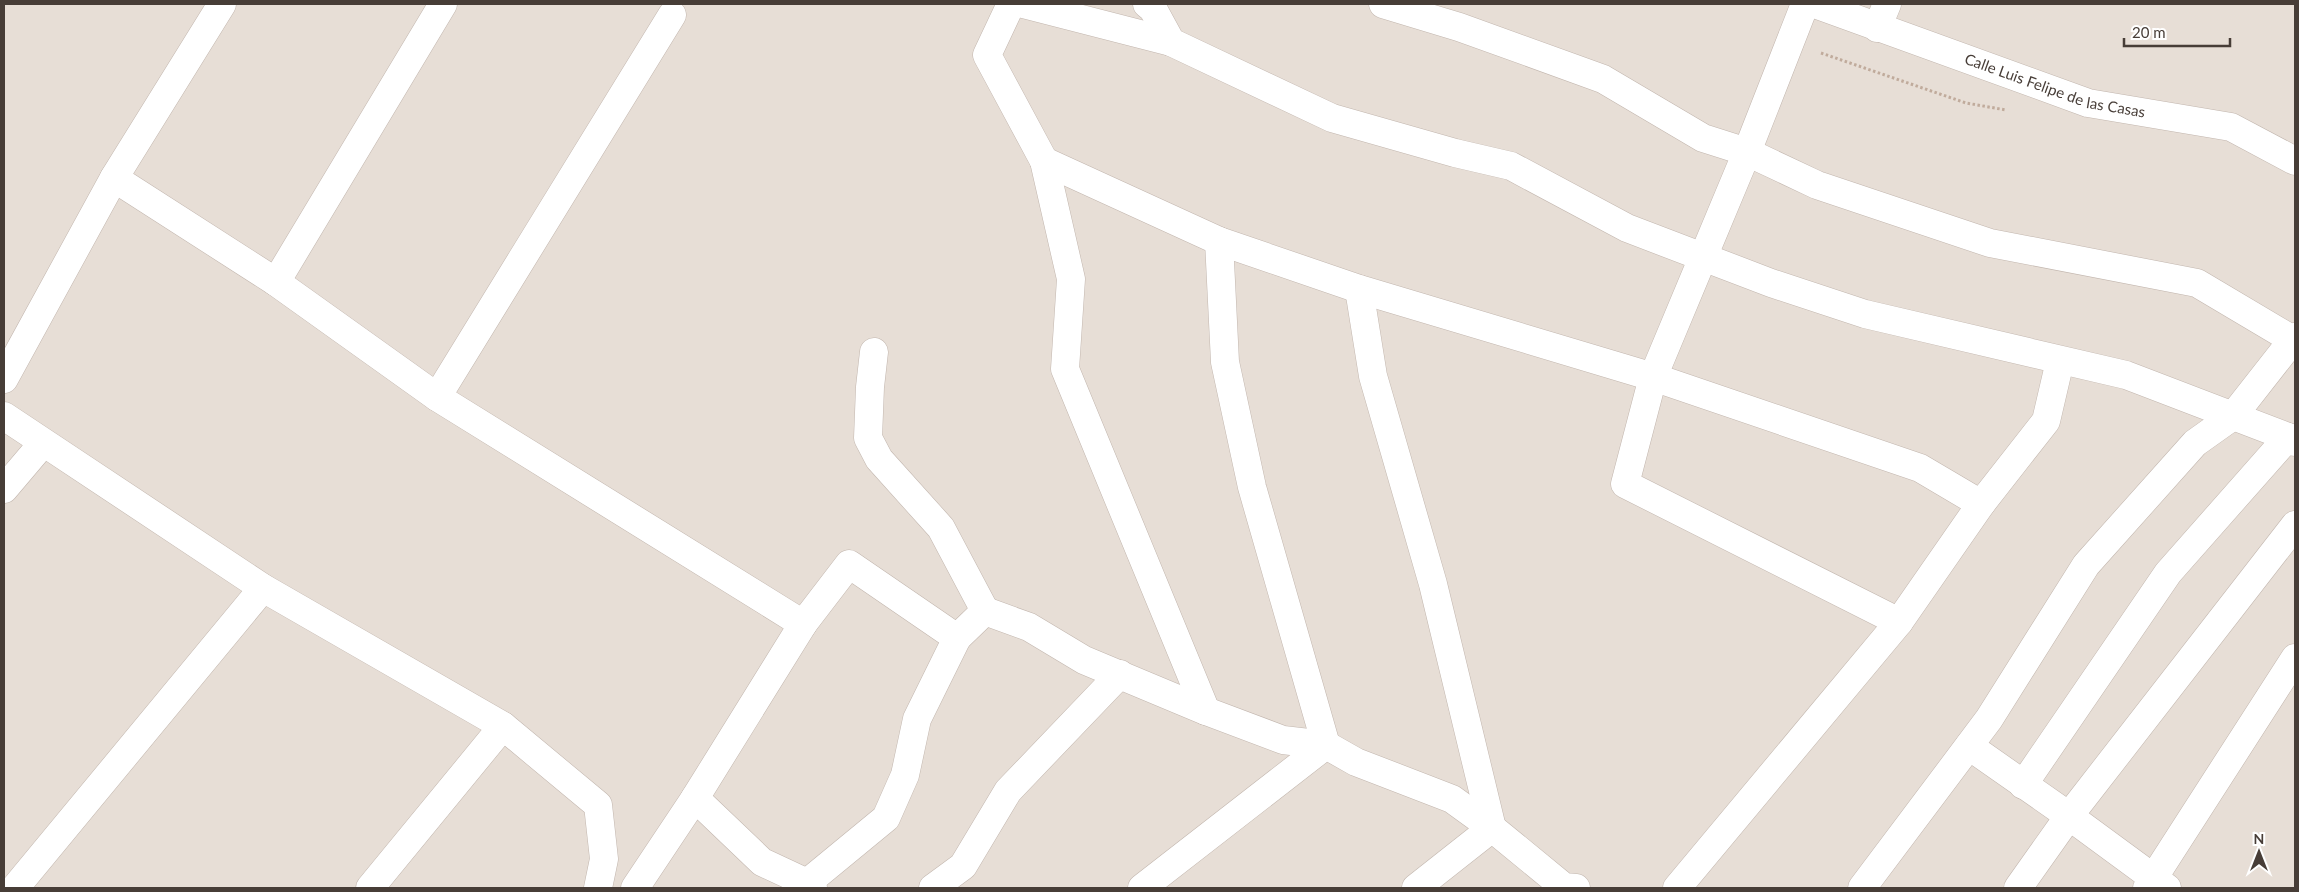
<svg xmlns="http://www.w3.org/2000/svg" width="2299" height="892" font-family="Lato,sans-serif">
  <rect width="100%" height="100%" fill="#f4ede8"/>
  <rect fill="#e7ded6" x="4" y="4" width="2291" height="884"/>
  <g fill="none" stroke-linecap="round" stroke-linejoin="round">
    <g stroke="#c2b6ae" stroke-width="29">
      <g id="minor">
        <polyline points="1011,4 987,55 1044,161 1071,279 1065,369 1206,711"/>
        <polyline points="1023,4 1171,42"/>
        <polyline points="1147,4 1153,9 1171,42 1332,118 1455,153 1511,166 1627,228 1771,283 1865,314 2126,375 2288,437 2295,442"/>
        <polyline points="1383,4 1459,27 1603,79 1703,138 1747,152 1817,185 1990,243 2197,283 2293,340"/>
        <polyline points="1805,4 1747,152 1653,377 1625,484 1899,622"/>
        <path id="s1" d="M 1815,4 L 2088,103 L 2231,127 L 2295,161"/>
        <polyline points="1877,28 1887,4"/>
        <polyline points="1044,161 1219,241 1359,289 1653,377 1920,468 1981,504"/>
        <polyline points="114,178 276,282 437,397 803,624"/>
        <polyline points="276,282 443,4"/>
        <polyline points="1359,289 1373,376 1433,584 1492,828 1416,888"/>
        <polyline points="874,352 870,387 868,438 879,459 941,528 985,611"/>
        <polyline points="4,379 114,178 222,4"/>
        <polyline points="437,397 672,15"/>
        <polyline points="4,416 263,588 503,726 598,805 604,859 598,888"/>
        <polyline points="4,489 43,443"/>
        <polyline points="1969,746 2069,816 2167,888"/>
        <polyline points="2023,785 2168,573 2288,437"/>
        <polyline points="695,798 762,862 807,883 813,888"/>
        <polyline points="807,883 886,818 905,775 917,719 957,638"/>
        <polyline points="15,888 263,588"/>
        <polyline points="370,888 503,726"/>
        <polyline points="635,888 695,798 803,624 849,564 957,638 985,611 1029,627 1084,660 1206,711 1283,740 1326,745 1356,762 1452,799 1492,828 1564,887 1576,888"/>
        <polyline points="933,888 963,866 1008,791 1120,674"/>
        <polyline points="1142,888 1326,745 1252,487 1225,362 1219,241"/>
        <polyline points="1677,888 1899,622 1981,504 2046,421 2060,361"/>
        <polyline points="1862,888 1989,719 2086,565 2195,443 2233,416 2295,337"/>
        <polyline points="2018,888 2069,816 2295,525"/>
        <polyline points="2147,888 2295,658"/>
      </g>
    </g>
    <polyline stroke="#c0ab9c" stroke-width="3" stroke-dasharray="2.5 2.5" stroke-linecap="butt" points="1821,53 1966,103 2006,110"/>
    <use href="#minor" stroke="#fff" stroke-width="28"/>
  </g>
  <g text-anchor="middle" stroke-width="4" stroke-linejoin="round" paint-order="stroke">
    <g font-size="15" fill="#473d37" stroke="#fff">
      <text dy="5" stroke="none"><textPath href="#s1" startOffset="254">Calle Luis Felipe de las Casas</textPath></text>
    </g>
  </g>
  <rect width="2299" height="892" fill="none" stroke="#473d37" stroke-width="10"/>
  <g transform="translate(2259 852)" stroke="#ffffff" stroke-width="4" paint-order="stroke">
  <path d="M0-4L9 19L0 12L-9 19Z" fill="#473d37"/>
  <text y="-8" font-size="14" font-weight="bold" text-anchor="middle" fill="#473d37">N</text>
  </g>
  <path d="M2124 38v8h106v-8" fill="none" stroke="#473d37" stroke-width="2.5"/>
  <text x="2132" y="38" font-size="15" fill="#473d37" stroke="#ffffff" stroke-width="4" paint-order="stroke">20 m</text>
</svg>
